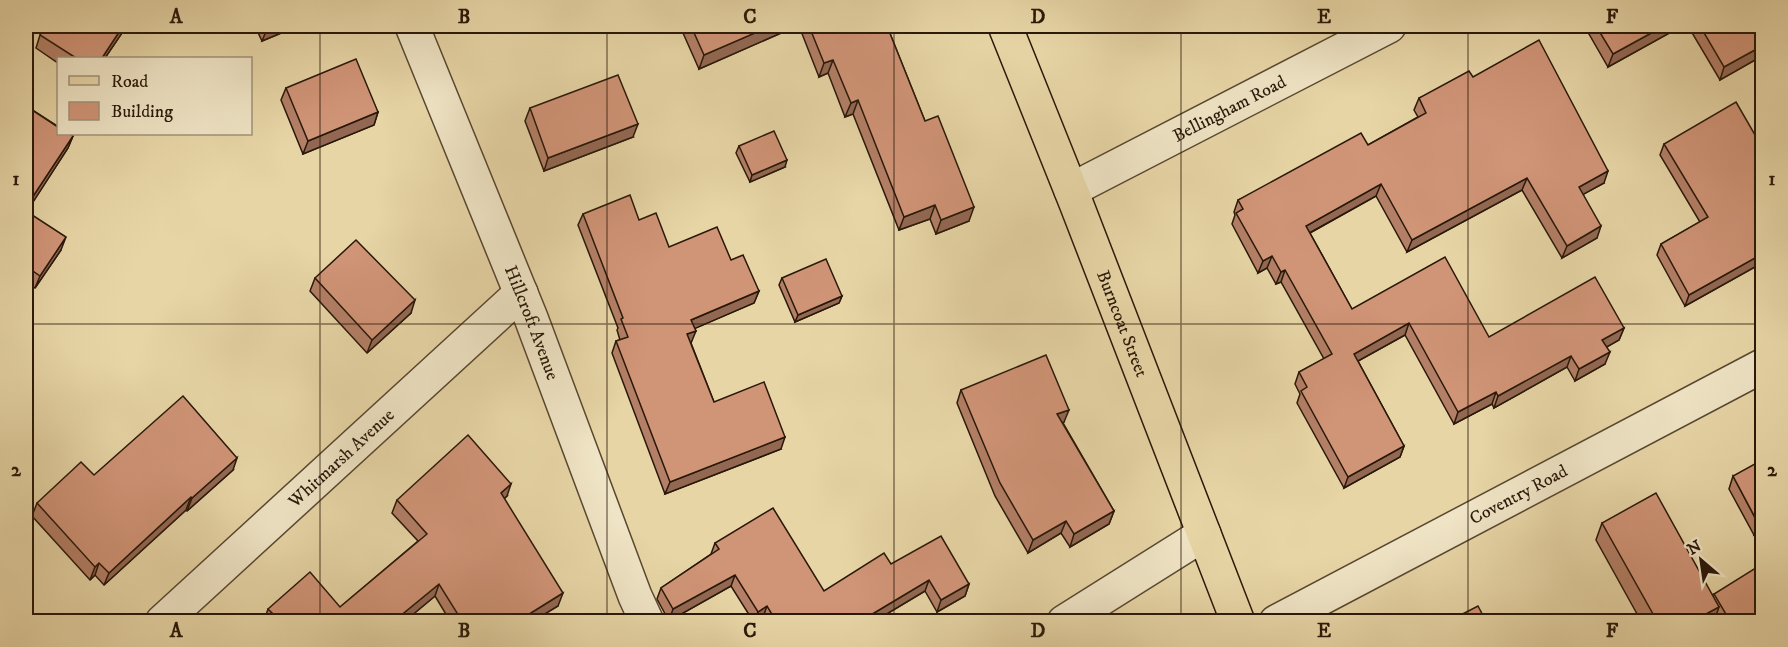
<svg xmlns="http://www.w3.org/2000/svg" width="1788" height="647" font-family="'IM FELL DW Pica',serif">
  <rect width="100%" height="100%" fill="#e7d5a6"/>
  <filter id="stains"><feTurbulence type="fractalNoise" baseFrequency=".00333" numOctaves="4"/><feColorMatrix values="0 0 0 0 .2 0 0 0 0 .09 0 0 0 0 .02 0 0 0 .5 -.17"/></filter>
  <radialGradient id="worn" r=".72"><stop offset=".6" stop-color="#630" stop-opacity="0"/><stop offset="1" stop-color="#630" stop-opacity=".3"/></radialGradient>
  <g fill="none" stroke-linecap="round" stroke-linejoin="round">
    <g stroke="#584730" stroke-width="36">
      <g id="minor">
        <path id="s1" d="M 412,26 L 531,318 L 635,596 L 647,622"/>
        <path id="s2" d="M 1071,190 L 1389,26"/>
        <path id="s3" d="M 162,622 L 521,293"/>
        <polyline points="1064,622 1204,534"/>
        <path id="s4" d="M 1276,622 L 1762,366"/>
      </g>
    </g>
    <g stroke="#291809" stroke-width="36">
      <g id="major">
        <path id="s5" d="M 1005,26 L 1076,203 L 1238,622"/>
      </g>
    </g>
    <use href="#minor" stroke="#efe4c5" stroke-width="33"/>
    <use href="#major" stroke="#e7d5a6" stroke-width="33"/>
  </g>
  <g fill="#b37f66" stroke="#291809" stroke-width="1.5">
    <polygon points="46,26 124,26 122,33 105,58 58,58 58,63 36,48 40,35"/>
    <polygon points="255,26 298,26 262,41"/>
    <polygon points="686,26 797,26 699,69 683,33"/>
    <polygon points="799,26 887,26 925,121 969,221 936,234 930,219 899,230 853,114 845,117 828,73 819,77"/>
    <polygon points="1585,26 1682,26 1608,67 1585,27"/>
    <polygon points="1688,26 1762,26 1762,56 1720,80"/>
    <polygon points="1473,77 1604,183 1583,194 1597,238 1562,258 1522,190 1407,252 1376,196 1310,233 1352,309 1489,337 1624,328 1619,340 1606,347 1605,364 1575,381 1567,367 1494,408 1492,404 1454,424 1405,335 1358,361 1404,446 1400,457 1344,488 1297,403 1300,394 1295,384 1299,372 1324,359 1281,282 1276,284 1267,268 1258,273 1232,224 1235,215 1234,212 1238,200 1368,145 1418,117 1414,110 1419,98"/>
    <polygon points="286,88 378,112 374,125 303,154 281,100"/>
    <polygon points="26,106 73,136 68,148 26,212 61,250 35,288 26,282"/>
    <polygon points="530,108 633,137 544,171 525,121"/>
    <polygon points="1664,144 1762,147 1762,263 1685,306 1657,255 1661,244 1700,222 1660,155"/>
    <polygon points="739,146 785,167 750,182 736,153"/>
    <polygon points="583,214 639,220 669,247 731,260 759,291 754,303 695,328 691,343 714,402 781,449 665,494 612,353 616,341 620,340 617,330 618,328 578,225"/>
    <polygon points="315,278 411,313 367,353 310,291"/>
    <polygon points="782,278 842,296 839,303 795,322 779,285"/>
    <polygon points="961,390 1064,422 1063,423 1114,511 1109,524 1070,547 1061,533 1028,553 995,496 957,403"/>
    <polygon points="233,470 187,511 186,510 104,585 95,575 90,580 32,516 37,503 94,475"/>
    <polygon points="1733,476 1762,531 1754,535 1729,489"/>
    <polygon points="507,496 504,499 558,606 533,621 450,621 435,596 405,621 264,621 268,609 340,607 418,541 392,513 397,500"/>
    <polygon points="1602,523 1713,595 1714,594 1762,621 1719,621 1716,616 1714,621 1641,621 1596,540"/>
    <polygon points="715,543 824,591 891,564 969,584 965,596 937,612 925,591 875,621 765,621 763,617 756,621 753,621 731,586 669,621 657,599 661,588 711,554"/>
  </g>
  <g fill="#926853" stroke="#291809" stroke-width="1.5">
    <polygon points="123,26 124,26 122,33 105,58 102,58"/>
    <polygon points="274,26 298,26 262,41 267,29"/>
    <polygon points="771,26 797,26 699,69 704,55"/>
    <polygon points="1664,26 1682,26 1608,67 1613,54"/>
    <polygon points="1762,46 1762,56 1720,80 1724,67"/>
    <polygon points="833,60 828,73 819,77 824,63"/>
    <polygon points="858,100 853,114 845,117 851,103"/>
    <polygon points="378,112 374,125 303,154 308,141"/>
    <polygon points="638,124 633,137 544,171 548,158"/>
    <polygon points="73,136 68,148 26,213 26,207"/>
    <polygon points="787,160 785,167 750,182 752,175"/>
    <polygon points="1608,171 1604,183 1575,199 1579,187"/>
    <polygon points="1527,178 1522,190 1407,252 1412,240"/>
    <polygon points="1381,184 1376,196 1302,237 1306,226"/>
    <polygon points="935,205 930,219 899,230 904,217"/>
    <polygon points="974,207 969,221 936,234 941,220"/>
    <polygon points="1601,226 1597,238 1562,258 1567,246"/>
    <polygon points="66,237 61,250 35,288 40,276"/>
    <polygon points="1762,254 1762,263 1685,306 1689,295"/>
    <polygon points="1272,256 1267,268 1258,273 1263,261"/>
    <polygon points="1285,270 1281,282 1276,284 1281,272"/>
    <polygon points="759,291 754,303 687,332 691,320"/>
    <polygon points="842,296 839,303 795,322 798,315"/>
    <polygon points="415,300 411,313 367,353 372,340"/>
    <polygon points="1409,323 1405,335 1349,366 1354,354"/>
    <polygon points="1624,328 1619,340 1598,352 1602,340"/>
    <polygon points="696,331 691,343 683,346 687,334"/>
    <polygon points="1610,352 1605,364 1575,381 1579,369"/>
    <polygon points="1571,356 1567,367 1494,408 1498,396"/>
    <polygon points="1496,392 1492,404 1454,424 1458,412"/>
    <polygon points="1069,410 1064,422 1053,427 1057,414"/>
    <polygon points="785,437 781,449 665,494 670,482"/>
    <polygon points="1404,446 1400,457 1344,488 1348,477"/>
    <polygon points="237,458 233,470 187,511 192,498"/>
    <polygon points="511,484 507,496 496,505 501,493"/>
    <polygon points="191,497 186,510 104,585 109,573"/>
    <polygon points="1114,511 1109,524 1070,547 1074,534"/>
    <polygon points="1762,520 1762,531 1754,535 1758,523"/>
    <polygon points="1066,521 1061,533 1028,553 1033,540"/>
    <polygon points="99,563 95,575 90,580 95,567"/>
    <polygon points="735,575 731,586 669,621 673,609"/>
    <polygon points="929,580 925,591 875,621 863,621 864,619"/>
    <polygon points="439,584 435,596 405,621 394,621"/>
    <polygon points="969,584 965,596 937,612 941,600"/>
    <polygon points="563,593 558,606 533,621 518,621"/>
    <polygon points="767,606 763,617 756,621 754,621 758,612"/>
    <polygon points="1719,607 1714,621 1693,621"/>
  </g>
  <g fill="#d09477" stroke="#291809" stroke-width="1.5">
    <polygon points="46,26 123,26 102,58 76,58 40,35"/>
    <polygon points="265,26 274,26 267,29"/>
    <polygon points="691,26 771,26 704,55"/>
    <polygon points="809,26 887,26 925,121 938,116 974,207 941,220 935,205 904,217 858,100 851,103 833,60 824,63"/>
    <polygon points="1596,26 1664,26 1613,54"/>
    <polygon points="1700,26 1762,26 1762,46 1724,67"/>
    <polygon points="1539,40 1608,171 1579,187 1601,226 1567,246 1527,178 1412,240 1381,184 1306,226 1352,309 1445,257 1489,337 1595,277 1624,328 1602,340 1610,352 1579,369 1571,356 1498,396 1496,392 1458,412 1409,323 1354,354 1404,446 1348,477 1301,391 1307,387 1299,372 1332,354 1285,270 1281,272 1272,256 1263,261 1236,213 1243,209 1238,200 1361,133 1368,145 1426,113 1419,98 1469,71 1473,77"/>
    <polygon points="356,59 378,112 308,141 286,88"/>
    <polygon points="618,75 638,124 548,158 530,108"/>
    <polygon points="1736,102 1762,147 1762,254 1689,295 1661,244 1708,217 1664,144"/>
    <polygon points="26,106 58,127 58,134 70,134 73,136 26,207"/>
    <polygon points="774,131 787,160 752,175 739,146"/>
    <polygon points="630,195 639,220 656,213 669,247 717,227 731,260 743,255 759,291 691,320 696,331 687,334 714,402 764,382 785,437 670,482 616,341 628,337 621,319 623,318 583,214"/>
    <polygon points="26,211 66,237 40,276 26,266"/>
    <polygon points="356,240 415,300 372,340 315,278"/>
    <polygon points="826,259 842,296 798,315 782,278"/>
    <polygon points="1046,355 1069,410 1057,414 1114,511 1074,534 1066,521 1033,540 1000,483 961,390"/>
    <polygon points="183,396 237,458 192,498 191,497 109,573 99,563 95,567 37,503 81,462 94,475"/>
    <polygon points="468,435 511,484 501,493 563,593 518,621 462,621 439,584 394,621 270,621 276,617 268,609 310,572 340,607 427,534 397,500"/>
    <polygon points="1762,460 1762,520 1758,523 1733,476"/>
    <polygon points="1656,493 1719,607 1693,621 1657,621 1602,523"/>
    <polygon points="773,508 824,591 884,553 891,564 941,536 969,584 941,600 929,580 864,619 866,621 776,621 767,606 758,612 735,575 673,609 661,588 719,549 715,543"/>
    <polygon points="1762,564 1762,621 1730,621 1714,594"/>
    <polygon points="1478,606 1486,621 1449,621"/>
  </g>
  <path fill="none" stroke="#291809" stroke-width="1.5" stroke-opacity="0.55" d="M 320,26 L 320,622M 607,26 L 607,622M 894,26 L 894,622M 1181,26 L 1181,622M 1468,26 L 1468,622M 26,324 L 1762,324"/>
  <g text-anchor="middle" stroke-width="4.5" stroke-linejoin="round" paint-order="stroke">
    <g font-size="18" fill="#291809" stroke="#efe4c5">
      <text dy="6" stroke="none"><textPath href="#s2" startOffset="178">Bellingham Road</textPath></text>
      <text dy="6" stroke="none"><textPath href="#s1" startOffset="320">Hillcroft Avenue</textPath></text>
      <text dy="6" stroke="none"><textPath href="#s5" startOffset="320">Burncoat Street</textPath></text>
      <text dy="6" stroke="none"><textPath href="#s3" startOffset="243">Whitmarsh Avenue</textPath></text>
      <text dy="6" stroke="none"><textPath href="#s4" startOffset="274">Coventry Road</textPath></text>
    </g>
  </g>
  <rect width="1788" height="647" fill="none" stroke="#e7d5a6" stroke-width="66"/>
  <rect x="57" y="57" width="195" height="78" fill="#efe4c5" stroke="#a0927a" stroke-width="1.5"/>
  <rect x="69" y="76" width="30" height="9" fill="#e7d5a6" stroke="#a0927a" stroke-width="1.5"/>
  <text x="111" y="87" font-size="18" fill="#291809">Road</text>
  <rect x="69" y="102" width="30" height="18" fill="#d09477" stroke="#a0927a" stroke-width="1.5"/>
  <text x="111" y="117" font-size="18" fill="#291809">Building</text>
  <g transform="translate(1701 560) rotate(331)" stroke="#efe4c5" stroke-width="4.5" paint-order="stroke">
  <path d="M0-4.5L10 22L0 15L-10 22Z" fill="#291809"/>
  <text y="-9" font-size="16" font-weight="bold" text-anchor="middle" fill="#291809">N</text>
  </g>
  <rect x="33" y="33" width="1722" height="581" fill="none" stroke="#291809" stroke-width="2"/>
  <g font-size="20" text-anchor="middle" font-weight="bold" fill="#291809">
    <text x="176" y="23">A</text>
    <text x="464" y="23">B</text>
    <text x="750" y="23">C</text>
    <text x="1038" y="23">D</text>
    <text x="1324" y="23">E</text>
    <text x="1612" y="23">F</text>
    <text x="16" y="185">1</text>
    <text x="1772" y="185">1</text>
    <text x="16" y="476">2</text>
    <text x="1772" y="476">2</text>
    <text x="176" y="637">A</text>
    <text x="464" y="637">B</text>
    <text x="750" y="637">C</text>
    <text x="1038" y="637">D</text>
    <text x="1324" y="637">E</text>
    <text x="1612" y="637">F</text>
  </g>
  <rect width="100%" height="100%" filter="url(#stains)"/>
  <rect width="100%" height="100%" fill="url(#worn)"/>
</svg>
